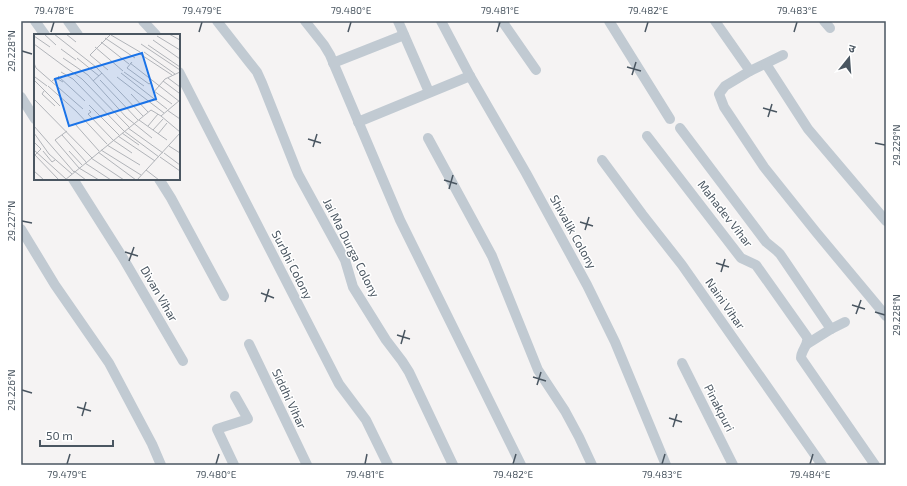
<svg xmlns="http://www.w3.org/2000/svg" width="907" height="486" font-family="'Exo 2','Noto Sans Devanagari',sans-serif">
  <rect width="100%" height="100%" fill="#f5f3f3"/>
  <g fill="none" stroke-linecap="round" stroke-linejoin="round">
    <g stroke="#c1cad2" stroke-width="10">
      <polyline points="35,21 45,35"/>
      <polyline points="68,21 78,35"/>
      <polyline points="143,21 156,35"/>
      <polyline points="217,21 249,62 257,72 262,83 298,174 345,260 353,287 386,340 402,361 409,372 453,465"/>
      <polyline points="305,21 324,45 330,55 400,220 521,465"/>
      <polyline points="398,21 429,92"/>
      <polyline points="441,21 470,76 526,173 587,285 615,342 666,465"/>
      <polyline points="502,21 536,70"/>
      <polyline points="609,21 670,119"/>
      <polyline points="715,21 750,71"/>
      <polyline points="824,21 830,28"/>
      <polyline points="783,55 750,71 725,86 719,94 724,107 764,167 816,232 886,316"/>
      <polyline points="333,63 404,35"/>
      <polyline points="766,64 808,129 886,221"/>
      <polyline points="179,72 339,384 366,420 388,465"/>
      <polyline points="21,97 35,119"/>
      <polyline points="358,122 470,76"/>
      <polyline points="680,128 766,242 777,251 780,254 831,329"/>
      <path d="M 647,136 L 741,258 L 756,265 L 807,337 C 809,345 801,350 801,358 L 875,465"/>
      <polyline points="428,138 492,256 538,370 565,411 579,437 592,465"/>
      <polyline points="602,160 642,214 682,265 822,465"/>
      <polyline points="73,179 123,258 183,361"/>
      <polyline points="159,179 171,198 224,296"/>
      <polyline points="21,229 55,285 109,363 152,444 161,465"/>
      <polyline points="249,344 307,465"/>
      <polyline points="807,344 831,329 845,322"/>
      <polyline points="682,363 733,465"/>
      <polyline points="234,465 217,429 248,419 235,396"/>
    </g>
  </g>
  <path fill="none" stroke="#4a5661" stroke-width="1.5" d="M 51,32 L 54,22M 199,32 L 202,22M 348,32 L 351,22M 497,32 L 500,22M 645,32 L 648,22M 794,32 L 797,22M 22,51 L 32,54M 627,67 L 641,71M 632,75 L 636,62M 763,108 L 777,112M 768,117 L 772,104M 308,139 L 321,143M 875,143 L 885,145M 313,147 L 317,134M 444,180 L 457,184M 449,189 L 453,175M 22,221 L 32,223M 580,222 L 593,226M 585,230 L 589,217M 125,252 L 138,256M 129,261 L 134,247M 716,263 L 729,267M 721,272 L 725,259M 261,293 L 274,298M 265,302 L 269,289M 852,305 L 865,309M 875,312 L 885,315M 856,314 L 861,300M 397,335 L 410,339M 401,344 L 405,330M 533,377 L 546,381M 537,385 L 541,372M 22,390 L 32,393M 77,407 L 91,411M 82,416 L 86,402M 669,418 L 682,422M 673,427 L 677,414M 67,464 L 70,454M 216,464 L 219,454M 365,464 L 367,454M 513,464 L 516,454M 662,464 L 665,454M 810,464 L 813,454"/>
  <g text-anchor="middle" stroke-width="3" stroke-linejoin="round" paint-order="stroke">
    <g font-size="12" fill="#4a5661" stroke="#fff">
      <text transform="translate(725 214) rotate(52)" y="4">Mahadev Vihar</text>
      <text transform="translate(573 232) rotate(61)" y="4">Shivalik Colony</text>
      <text transform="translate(351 248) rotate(63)" y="4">Jai Ma Durga Colony</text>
      <text transform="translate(292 265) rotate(63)" y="4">Surbhi Colony</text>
      <text transform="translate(159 294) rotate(60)" y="4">Divan Vihar</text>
      <text transform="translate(725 304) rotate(55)" y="4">Naini Vihar</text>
      <text transform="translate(289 399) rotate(65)" y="4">Siddhi Vihar</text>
      <text transform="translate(719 408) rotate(63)" y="4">Pinakpuri</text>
    </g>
  </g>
  <g transform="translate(34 34)">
    <rect width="146" height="146" fill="#f5f3f3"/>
    <path fill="none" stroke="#b1b4b9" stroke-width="1" d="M 10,0 L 22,11M 20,0 L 62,33 L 109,82M 32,0 L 42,8M 135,0 L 146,6M 77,1 L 106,18M 0,2 L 16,13M 123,2 L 146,16M 71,4 L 101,24M 119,6 L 146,25M 67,8 L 95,30M 0,10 L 31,33M 107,10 L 146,36M 114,11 L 146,33M 61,13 L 89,37M 27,15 L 42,26M 110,18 L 141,40M 106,20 L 138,41M 29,24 L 54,41 L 92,83 L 118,104M 43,24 L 65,42M 98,28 L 93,34 L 115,50 L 118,48M 0,29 L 2,34 L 49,75M 96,29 L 146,68M 31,33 L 48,45 L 95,93M 74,36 L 56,21 L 77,0M 27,38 L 39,45 L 90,97 L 125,123M 90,38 L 110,52M 87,39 L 133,75M 24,42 L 51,67M 1,43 L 13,52M 83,43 L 130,79M 134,44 L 146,53M 0,46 L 26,72M 66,46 L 104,86M 18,47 L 22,44 L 29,48M 59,47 L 68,39M 129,47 L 145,59M 14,52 L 42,77 L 73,110M 10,57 L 8,60 L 21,72M 120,57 L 138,70M 119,59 L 131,45 L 146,38M 97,60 L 114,78M 0,65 L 58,124M 55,71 L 85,101M 55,76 L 57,78 L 54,80 L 79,106M 133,76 L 146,85M 127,82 L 146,98M 105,86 L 133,106M 41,90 L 65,117M 0,92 L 40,138M 114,92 L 124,80M 94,94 L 129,119M 119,96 L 129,85M 33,97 L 21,106 L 45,134 L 65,146M 0,99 L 15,120 L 38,140M 88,99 L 105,111M 124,100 L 133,89M 28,101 L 52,128M 84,102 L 121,127M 79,106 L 98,119M 0,108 L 7,115 L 1,121M 73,111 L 106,131M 135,112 L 146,119M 0,116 L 32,145M 67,116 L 107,141M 9,117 L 18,128 L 21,126M 35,117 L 48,131M 64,118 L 102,146M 130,119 L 146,131M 0,120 L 25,146M 126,123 L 146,137M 57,124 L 90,146M 51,129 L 77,146M 112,136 L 125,146M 0,137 L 10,146M 40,137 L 52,146M 31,146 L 117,76 L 127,82 L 146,66M 103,146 L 146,99"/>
    <path fill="#1a73e8" fill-opacity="0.15" stroke="#1a73e8" stroke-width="2" d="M 108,19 L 122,65 L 35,92 L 21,45 Z"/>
    <rect width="146" height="146" fill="none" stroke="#4a5661" stroke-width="2"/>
  </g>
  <rect width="907" height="486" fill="none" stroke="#ffffff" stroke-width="44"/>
  <g transform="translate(849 58) rotate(17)" stroke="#ffffff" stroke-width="3" paint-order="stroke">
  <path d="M0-3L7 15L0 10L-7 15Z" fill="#4a5661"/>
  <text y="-6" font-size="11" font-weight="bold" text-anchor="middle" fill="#4a5661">उ</text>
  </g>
  <path d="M40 440v6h73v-6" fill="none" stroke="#4a5661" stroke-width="2"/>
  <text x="46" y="440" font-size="12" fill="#4a5661" stroke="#ffffff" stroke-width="3" paint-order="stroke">50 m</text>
  <rect x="22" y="22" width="863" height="442" fill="none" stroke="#4a5661" stroke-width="1.5"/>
  <g font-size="10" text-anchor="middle" fill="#4a5661">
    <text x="54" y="14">79.478°E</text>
    <text x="202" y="14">79.479°E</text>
    <text x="351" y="14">79.480°E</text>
    <text x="500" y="14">79.481°E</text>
    <text x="648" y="14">79.482°E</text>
    <text x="797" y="14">79.483°E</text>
    <text transform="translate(11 51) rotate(-90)" y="4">29.228°N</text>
    <text transform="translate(896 145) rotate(-90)" y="4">29.229°N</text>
    <text transform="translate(11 221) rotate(-90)" y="4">29.227°N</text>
    <text transform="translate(896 315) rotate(-90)" y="4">29.228°N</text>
    <text transform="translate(11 390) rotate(-90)" y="4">29.226°N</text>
    <text x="67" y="478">79.479°E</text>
    <text x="216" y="478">79.480°E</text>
    <text x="365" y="478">79.481°E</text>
    <text x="513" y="478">79.482°E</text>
    <text x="662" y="478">79.483°E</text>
    <text x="810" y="478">79.484°E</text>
  </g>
</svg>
